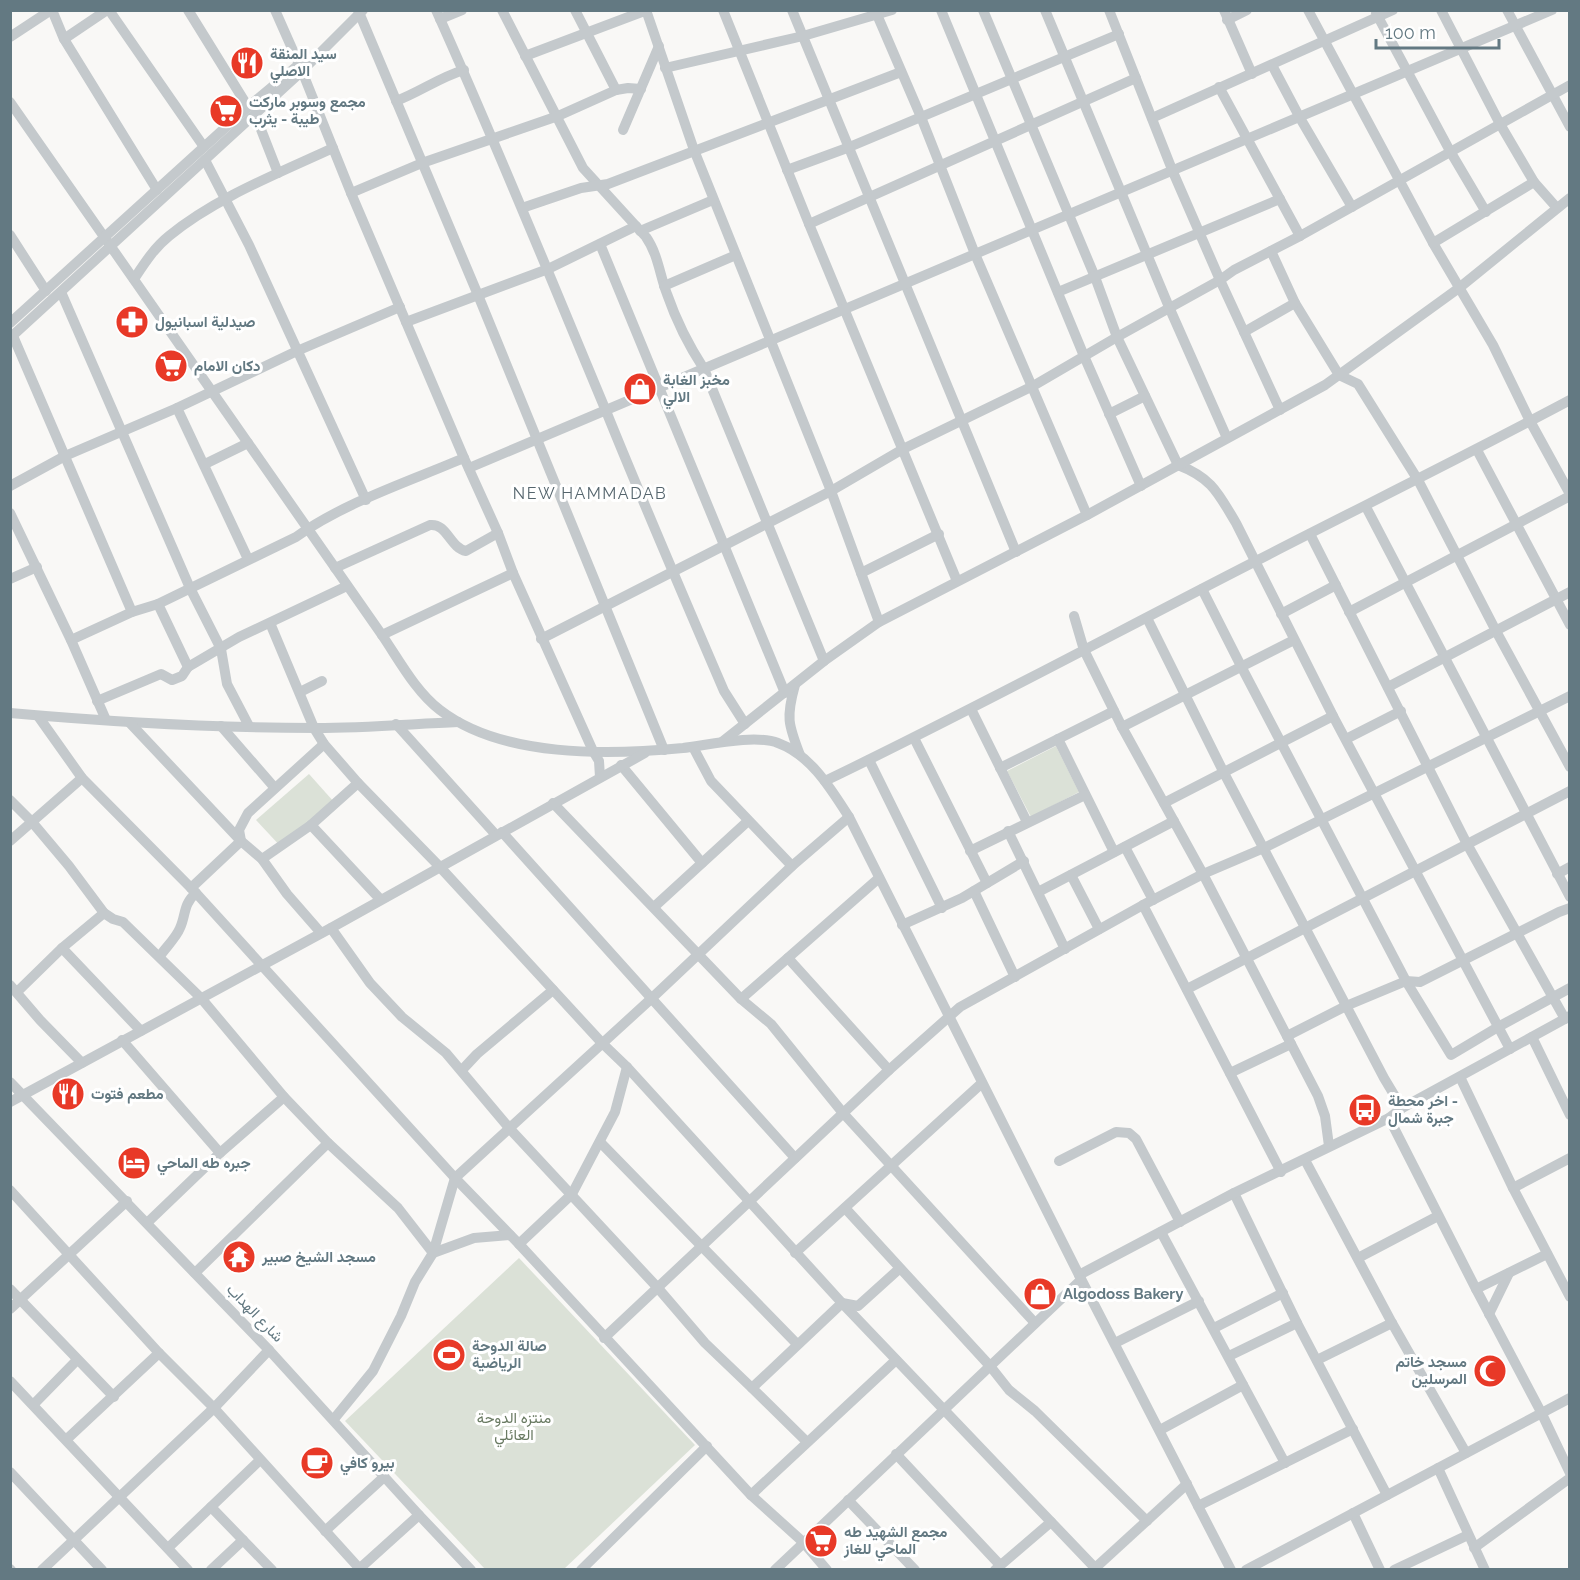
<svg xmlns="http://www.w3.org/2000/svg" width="1580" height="1580" font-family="Raleway,Vazirmatn,sans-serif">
  <rect width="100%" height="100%" fill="#f9f8f6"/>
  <g fill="#dbe1d7">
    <polygon points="1056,746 1079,792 1031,817 1007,771"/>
    <polygon points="309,774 334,802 283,849 256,820"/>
    <polygon points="519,1258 695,1445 564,1569 485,1569 345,1421"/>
  </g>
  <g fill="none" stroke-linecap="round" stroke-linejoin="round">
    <g stroke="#c4c9cc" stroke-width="10">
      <polyline points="52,10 64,39 157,190"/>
      <polyline points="109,10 204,147"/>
      <polyline points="188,10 248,107"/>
      <polyline points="275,10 302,71 351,193 464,458 498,533 513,573 593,751 599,761 600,777"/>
      <polyline points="358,10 478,295 664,750"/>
      <path d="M 436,10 C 496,143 550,277 606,411 C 644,505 684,598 724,691 L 745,724"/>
      <path d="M 502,10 L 583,168 L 646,237 C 658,254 660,276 667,294 C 676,320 689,346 704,369 L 824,661"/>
      <polyline points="575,10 616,90"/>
      <polyline points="646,10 694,150 831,491 879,622"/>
      <polyline points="723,10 809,224 957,581"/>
      <polyline points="792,10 1016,552"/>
      <polyline points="875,10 921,117 975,254 1087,515"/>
      <polyline points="941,10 1084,356 1141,486"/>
      <path d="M 983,10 L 1095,277 L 1117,337 L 1178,465 C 1212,478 1218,493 1236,523 L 1333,716 L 1510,1049"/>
      <polyline points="1045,10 1169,307 1227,438"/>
      <polyline points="1109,10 1173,172 1220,280 1280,410"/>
      <polyline points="1224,10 1252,74"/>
      <polyline points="1308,10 1433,243 1493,345 1530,421 1570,494"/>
      <polyline points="1441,10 1500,124 1534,182"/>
      <polyline points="1507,10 1570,127"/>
      <polyline points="1376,13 1450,151 1486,212"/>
      <polyline points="440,19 462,10"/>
      <polyline points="1227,20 1247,10"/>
      <polyline points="10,37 51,10"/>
      <polyline points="64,39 107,10"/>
      <polyline points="525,56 647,10"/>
      <polyline points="1272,65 1300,118 1352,207"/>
      <polyline points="665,68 803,36 892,10"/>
      <polyline points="1219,87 1300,236"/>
      <path d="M 396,101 C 420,92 440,77 464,70"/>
      <path d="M 10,102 L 382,635 C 399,660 416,692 440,710 C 502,758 609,755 683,748 C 708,745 755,734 778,743 C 811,755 831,789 849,817 L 1079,1275 L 1231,1570"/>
      <polyline points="255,114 278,173"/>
      <polyline points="1152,118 1393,10"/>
      <polyline points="623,130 659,46"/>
      <polyline points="205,160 249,245 366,500"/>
      <polyline points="787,170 847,148 1119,34"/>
      <polyline points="351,193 422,163 558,116 616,90 628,88 641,89"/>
      <polyline points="522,208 581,188 608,184 901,72"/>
      <polyline points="809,224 1136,78"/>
      <polyline points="640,231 713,200"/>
      <polyline points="10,235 46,291"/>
      <polyline points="1433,243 1534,182 1557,208"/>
      <polyline points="600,244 785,693"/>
      <polyline points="1271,251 1295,303 1339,375 1358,384 1418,480 1496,631 1570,767"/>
      <path d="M 134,279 C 144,264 154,248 169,236 C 215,198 279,173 333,148"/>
      <polyline points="664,286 736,255"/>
      <polyline points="61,292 190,588 221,649 227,684 249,726"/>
      <polyline points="1058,292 1280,199"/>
      <polyline points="406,322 548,269 636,226"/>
      <polyline points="10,323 248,107 303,61"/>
      <polyline points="1244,332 1295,303"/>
      <polyline points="13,336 132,612"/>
      <polyline points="10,338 302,71 363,10"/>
      <polyline points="177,408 248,559"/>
      <polyline points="1109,414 1145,396"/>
      <polyline points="1477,450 1570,625"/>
      <polyline points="205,464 248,443"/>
      <polyline points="469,468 1552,10"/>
      <polyline points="10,486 65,456 177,408 297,351 400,307"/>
      <polyline points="1366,507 1570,897"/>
      <polyline points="10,513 71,640 106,720"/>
      <polyline points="1310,534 1467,844 1565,1019"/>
      <path d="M 335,568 L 430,525 C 447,523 450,548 466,551 L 498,533"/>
      <polyline points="861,573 939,534"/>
      <polyline points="10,579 37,567"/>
      <polyline points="1202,589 1242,668 1406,981 1451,1055 1498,1027 1570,988"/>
      <polyline points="158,604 188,667"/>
      <polyline points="1349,612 1570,496"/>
      <polyline points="1281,614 1336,585"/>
      <polyline points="1074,616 1084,650 1122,727 1203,874 1318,1096 1325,1116 1329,1146"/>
      <polyline points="1147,618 1224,773 1384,1078 1402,1108"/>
      <polyline points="270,623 314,728 324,744 358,783 439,866 602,1043 627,1067 842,1303 1097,1570"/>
      <polyline points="382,635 513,573"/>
      <polyline points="541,639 831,491 903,449 1033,386 1117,337 1220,280 1234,270 1300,236 1570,85"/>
      <path d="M 71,640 L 132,612 L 158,604 L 296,537 C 343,503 410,481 464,458"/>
      <path d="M 795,685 C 786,717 788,724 800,755"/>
      <polyline points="1388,687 1570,592"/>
      <polyline points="300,692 322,681"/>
      <polyline points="97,701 161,674 172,680 182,676 188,667 239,637 347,586"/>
      <polyline points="971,709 1027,822"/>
      <path d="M 10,713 C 112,722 214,728 316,728 C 364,728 411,724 458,722"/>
      <polyline points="38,716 82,778 196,893 455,1178 519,1244 751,1495 803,1542 827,1570"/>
      <polyline points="129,722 241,841 262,859 287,894 321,933"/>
      <polyline points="396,724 496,835"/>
      <polyline points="221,726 274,787"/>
      <polyline points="1122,727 1294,640"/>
      <polyline points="914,738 987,883"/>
      <polyline points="1058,739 1114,852"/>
      <polyline points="1346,739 1401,711"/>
      <polyline points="722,742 824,661 879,622 1087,515 1325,385 1459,288 1570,198"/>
      <polyline points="693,747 711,781 792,866"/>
      <polyline points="869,760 942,908"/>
      <polyline points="621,765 702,863"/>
      <polyline points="1000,768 1114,711"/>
      <path d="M 825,781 C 969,712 1111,635 1254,562 C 1359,508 1465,456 1570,400"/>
      <polyline points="10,800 32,822 69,866 104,913 113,919 123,922 201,998 284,1097 328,1143 398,1208 433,1253 474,1238 510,1235"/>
      <polyline points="553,803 741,999 771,1024 843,1113 1035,1323"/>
      <polyline points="1164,803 1333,716"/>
      <polyline points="311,825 380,899"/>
      <polyline points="1008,831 1065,949"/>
      <polyline points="502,832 795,1158"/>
      <polyline points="10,841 82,778"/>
      <polyline points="1125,847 1153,900"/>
      <polyline points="970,851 1085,795"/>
      <polyline points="262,859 311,825 358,783"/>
      <polyline points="1557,874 1570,867"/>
      <polyline points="1071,875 1099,929"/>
      <polyline points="191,888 241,841 239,830 248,813 324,744"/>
      <polyline points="974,891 1015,977"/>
      <polyline points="1038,892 1174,821"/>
      <polyline points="1143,905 1281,1172"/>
      <polyline points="654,907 748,821"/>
      <polyline points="902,925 962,898 1024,861"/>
      <polyline points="331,928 370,983 402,1017 446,1053 510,1129 657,1287 705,1343 752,1388"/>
      <polyline points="62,948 141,1031"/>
      <path d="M 160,956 C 166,947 176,938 180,928 C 186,915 183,904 196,893"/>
      <polyline points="788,958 889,1070"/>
      <polyline points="10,985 40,1020 82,1063"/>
      <polyline points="1187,989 1570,791"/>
      <polyline points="17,992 62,948 104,913"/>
      <polyline points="741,999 879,878"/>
      <polyline points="1287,1036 1346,1006 1406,981 1420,982 1559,912 1570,908"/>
      <polyline points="1532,1037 1570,1115"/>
      <polyline points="122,1040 220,1153"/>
      <polyline points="462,1070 477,1054 553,990"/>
      <polyline points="1230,1073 1291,1044"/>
      <polyline points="1460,1077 1513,1188 1570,1297"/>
      <polyline points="10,1082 269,1350 419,1515 471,1570"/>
      <polyline points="10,1102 331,928 645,753"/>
      <polyline points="1389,1118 1476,1289 1541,1412 1570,1473"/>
      <polyline points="600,1142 797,1344"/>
      <polyline points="1305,1160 1392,1323 1466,1453"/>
      <polyline points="1059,1161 1116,1132 1129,1133 1136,1139 1180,1222"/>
      <polyline points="1513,1188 1570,1158"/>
      <polyline points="10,1190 159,1353 214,1408 359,1568"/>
      <polyline points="1234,1193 1297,1323 1387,1495"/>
      <polyline points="845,1208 990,1366 1009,1390 1035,1411 1147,1521"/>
      <polyline points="147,1223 220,1153 284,1097"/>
      <polyline points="1161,1232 1285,1463"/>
      <polyline points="519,1244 572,1194 615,1112 627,1067"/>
      <polyline points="795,1253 982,1083"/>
      <polyline points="1358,1258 1438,1216"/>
      <polyline points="195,1273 328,1143"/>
      <polyline points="1079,1275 1234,1193 1389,1118 1402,1108 1570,1016"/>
      <polyline points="10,1289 114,1397"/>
      <polyline points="1476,1289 1547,1254"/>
      <polyline points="10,1309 127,1201"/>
      <polyline points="1489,1314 1509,1273"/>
      <polyline points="1214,1328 1283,1293"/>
      <polyline points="604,1338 889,1070 960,1007 1143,905 1203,874 1264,848 1570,696"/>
      <polyline points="1115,1343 1199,1301"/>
      <polyline points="1229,1356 1297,1323"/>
      <polyline points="1317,1360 1392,1323"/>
      <polyline points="10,1381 188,1570"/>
      <polyline points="34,1404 77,1360"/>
      <polyline points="334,1419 373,1371 401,1316 415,1282 433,1253 455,1178 652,998 792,866 849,817"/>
      <polyline points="1160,1430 1243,1385"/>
      <polyline points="67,1439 159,1353"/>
      <polyline points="807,1442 752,1388 842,1303 858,1306 899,1269"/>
      <polyline points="896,1454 1000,1565"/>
      <polyline points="1438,1468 1485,1570"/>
      <polyline points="10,1472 102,1570"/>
      <polyline points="751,1495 896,1360"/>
      <polyline points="848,1500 915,1570"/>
      <polyline points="1198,1506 1353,1429"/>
      <polyline points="211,1507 272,1570"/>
      <polyline points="1353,1513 1380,1570"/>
      <polyline points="325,1531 384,1477"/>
      <polyline points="168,1548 260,1460"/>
      <polyline points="1474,1548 1570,1478"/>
      <polyline points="10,1569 11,1570"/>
      <polyline points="42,1570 214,1408 269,1350"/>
      <polyline points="211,1570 243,1540"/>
      <polyline points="358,1570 419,1515"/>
      <polyline points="581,1570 707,1446"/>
      <polyline points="775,1570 1081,1280"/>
      <polyline points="995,1570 1051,1522"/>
      <polyline points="1093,1570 1187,1484"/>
      <polyline points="1246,1570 1570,1398"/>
      <polyline points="1394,1570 1468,1535"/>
    </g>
  </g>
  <defs>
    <g id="restaurant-disc" transform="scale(1.725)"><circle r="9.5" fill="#e83927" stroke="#fff"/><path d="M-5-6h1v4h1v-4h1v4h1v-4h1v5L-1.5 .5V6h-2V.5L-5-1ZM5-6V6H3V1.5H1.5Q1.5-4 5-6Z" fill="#fff"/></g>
    <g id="supermarket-disc" transform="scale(1.725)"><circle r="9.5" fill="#e83927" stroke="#fff"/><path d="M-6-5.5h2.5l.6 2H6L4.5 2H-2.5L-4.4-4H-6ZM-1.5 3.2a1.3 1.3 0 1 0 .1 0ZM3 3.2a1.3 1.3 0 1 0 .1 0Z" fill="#fff"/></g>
    <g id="pharmacy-disc" transform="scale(1.725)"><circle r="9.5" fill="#e83927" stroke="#fff"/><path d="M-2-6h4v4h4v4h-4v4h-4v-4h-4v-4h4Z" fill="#fff"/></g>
    <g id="shop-disc" transform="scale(1.725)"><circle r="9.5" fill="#e83927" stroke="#fff"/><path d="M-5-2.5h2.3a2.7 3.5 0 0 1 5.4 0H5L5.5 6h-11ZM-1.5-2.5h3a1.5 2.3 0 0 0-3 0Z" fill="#fff"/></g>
    <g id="bus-disc" transform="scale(1.725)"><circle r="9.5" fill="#e83927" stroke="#fff"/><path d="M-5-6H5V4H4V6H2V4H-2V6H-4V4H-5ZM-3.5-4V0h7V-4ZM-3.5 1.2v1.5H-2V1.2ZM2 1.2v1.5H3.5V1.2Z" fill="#fff"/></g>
    <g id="hotel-disc" transform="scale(1.725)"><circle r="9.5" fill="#e83927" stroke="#fff"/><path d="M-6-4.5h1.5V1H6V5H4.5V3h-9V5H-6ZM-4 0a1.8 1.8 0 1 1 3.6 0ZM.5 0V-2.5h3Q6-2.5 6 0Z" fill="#fff"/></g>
    <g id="temple-disc" transform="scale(1.725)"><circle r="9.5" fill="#e83927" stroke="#fff"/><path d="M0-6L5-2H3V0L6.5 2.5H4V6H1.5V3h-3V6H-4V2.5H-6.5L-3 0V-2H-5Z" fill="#fff"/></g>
    <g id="stadium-disc" transform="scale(1.725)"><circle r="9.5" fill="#e83927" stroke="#fff"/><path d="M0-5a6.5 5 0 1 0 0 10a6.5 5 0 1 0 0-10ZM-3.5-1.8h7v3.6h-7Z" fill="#fff"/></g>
    <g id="mosque-disc" transform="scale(1.725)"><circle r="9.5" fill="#e83927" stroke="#fff"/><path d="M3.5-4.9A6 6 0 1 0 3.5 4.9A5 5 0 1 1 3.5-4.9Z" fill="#fff"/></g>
    <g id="cafe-disc" transform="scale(1.725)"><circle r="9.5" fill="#e83927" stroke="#fff"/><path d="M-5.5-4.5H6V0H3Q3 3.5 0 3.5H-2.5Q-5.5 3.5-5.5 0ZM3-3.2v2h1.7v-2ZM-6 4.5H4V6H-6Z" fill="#fff"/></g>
  </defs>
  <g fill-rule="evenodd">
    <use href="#restaurant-disc" x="247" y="63"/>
    <use href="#supermarket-disc" x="226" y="111"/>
    <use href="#pharmacy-disc" x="132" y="322"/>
    <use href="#supermarket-disc" x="171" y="366"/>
    <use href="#shop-disc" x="640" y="389"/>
    <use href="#restaurant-disc" x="68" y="1094"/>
    <use href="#bus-disc" x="1365" y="1110"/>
    <use href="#hotel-disc" x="134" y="1163"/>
    <use href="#temple-disc" x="239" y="1257"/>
    <use href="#shop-disc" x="1040" y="1294"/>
    <use href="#stadium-disc" x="449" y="1355"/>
    <use href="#mosque-disc" x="1490" y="1371"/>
    <use href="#cafe-disc" x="317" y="1463"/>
    <use href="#supermarket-disc" x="821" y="1541"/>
  </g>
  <g text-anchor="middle" stroke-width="6" stroke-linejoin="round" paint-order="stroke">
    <g font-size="15" font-weight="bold" fill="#637982" stroke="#fff" text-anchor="start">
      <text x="270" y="59">سيد المنقة<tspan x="270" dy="17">الاصلي</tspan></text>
      <text x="249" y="107">مجمع وسوبر ماركت<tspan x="249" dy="17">طيبة - يثرب</tspan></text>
      <text x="155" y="327">صيدلية اسبانيول</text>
      <text x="194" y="371">دكان الامام</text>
      <text x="663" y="385">مخبز الغابة<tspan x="663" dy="17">الالي</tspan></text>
      <text x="91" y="1099">مطعم فتوت</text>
      <text x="1388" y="1106">اخر محطة -<tspan x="1388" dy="17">جبرة شمال</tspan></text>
      <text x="157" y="1168">جبره طه الماحي</text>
      <text x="262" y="1262">مسجد الشيخ صبير</text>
      <text x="1063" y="1299">Algodoss Bakery</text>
      <text x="472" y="1351">صالة الدوحة<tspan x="472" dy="17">الرياضية</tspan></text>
      <text x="1467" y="1367" text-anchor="end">مسجد خاتم<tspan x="1467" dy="17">المرسلين</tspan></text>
      <text x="340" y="1468">بيرو كافي</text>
      <text x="844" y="1537">مجمع الشهيد طه<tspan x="844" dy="17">الماحي للغاز</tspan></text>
    </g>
    <g font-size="15" fill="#637982" stroke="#fff">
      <text transform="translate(255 1313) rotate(46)" y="5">شارع الهداب</text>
    </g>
    <g font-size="15" fill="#697a62" stroke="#fff">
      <text x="514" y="1423">منتزه الدوحة<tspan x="514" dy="17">العائلي</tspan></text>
    </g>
    <g font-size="16" letter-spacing="1.5" fill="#55656d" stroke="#fff">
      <text x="590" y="499">NEW HAMMADAB</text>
    </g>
  </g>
  <rect width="1580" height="1580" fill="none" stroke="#637982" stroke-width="24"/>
  <path d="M1376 39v9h123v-9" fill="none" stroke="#637982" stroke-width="3"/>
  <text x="1385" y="39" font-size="18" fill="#637982" stroke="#ffffff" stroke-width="4.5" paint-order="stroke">100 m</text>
</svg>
